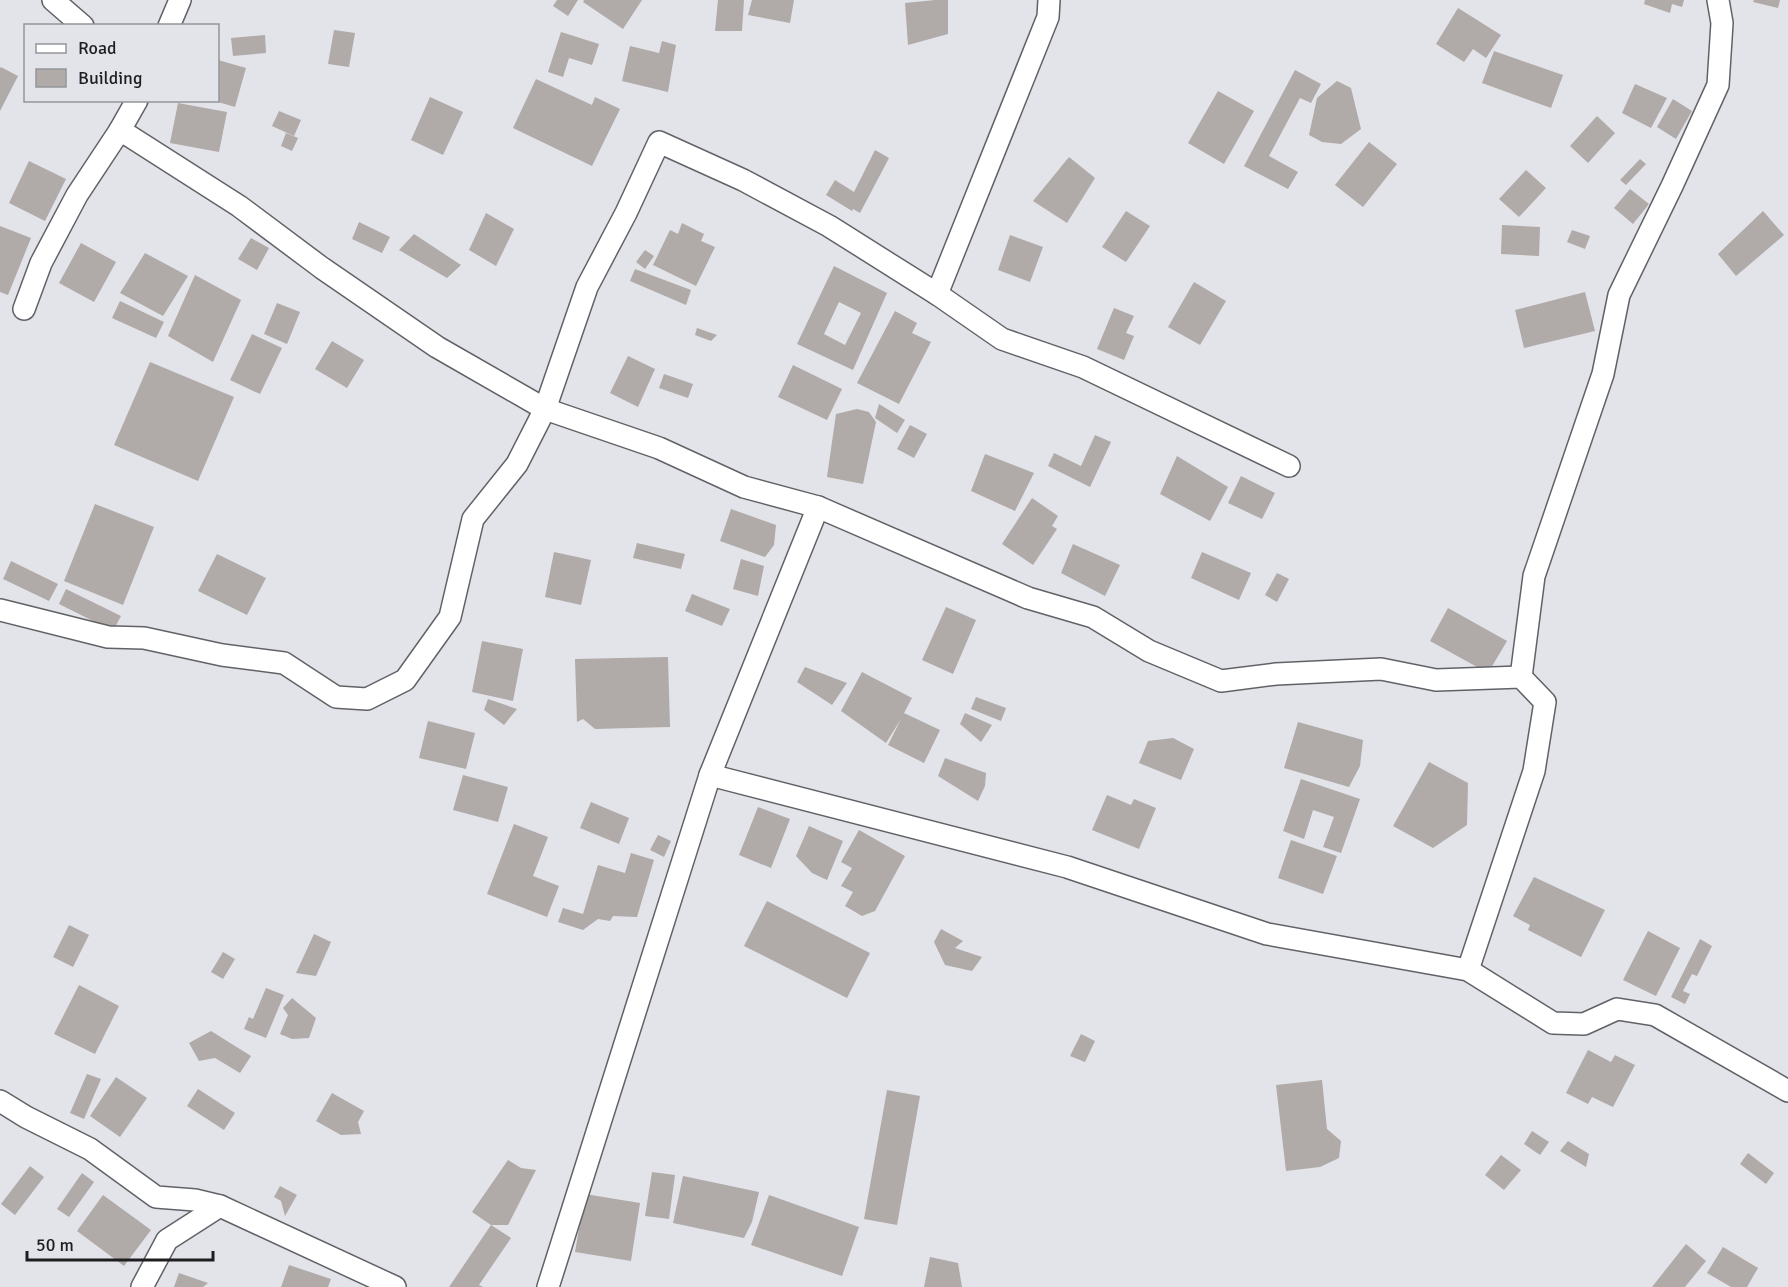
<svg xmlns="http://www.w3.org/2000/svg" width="1788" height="1287" font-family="Signika,sans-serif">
  <rect width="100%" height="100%" fill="#e3e4e9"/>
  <g fill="#b0aaa8" fill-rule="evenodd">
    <polygon points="557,0 578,0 568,16 553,6"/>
    <polygon points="584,0 642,0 623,29 583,2"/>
    <polygon points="718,0 744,0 742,31 715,31"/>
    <polygon points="752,0 794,0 790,23 748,15"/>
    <polygon points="935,0 948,0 948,34 908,45 905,3"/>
    <polygon points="1645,0 1684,0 1682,7 1672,4 1670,13 1644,4"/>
    <polygon points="1754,0 1780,0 1778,8 1753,2"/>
    <polygon points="1458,8 1501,35 1486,58 1473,49 1464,62 1436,44"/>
    <polygon points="334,30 355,33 349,67 328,64"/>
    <polygon points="561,32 599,44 592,65 569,58 563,77 548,72"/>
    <polygon points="265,35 266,53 233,56 231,38"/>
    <polygon points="662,41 676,45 668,92 622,81 630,46 659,53"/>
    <polygon points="1494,51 1563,75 1551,108 1482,83"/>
    <polygon points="218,60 246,68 235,107 218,102"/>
    <polygon points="1,67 18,76 0,111 0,68"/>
    <polygon points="1295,70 1321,84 1311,103 1300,98 1269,156 1298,172 1288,189 1244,166"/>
    <polygon points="536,79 592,105 595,97 620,109 592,166 513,128"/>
    <polygon points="1337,81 1351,88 1361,129 1341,144 1322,142 1309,135 1317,98"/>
    <polygon points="1635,84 1667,98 1651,128 1622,113"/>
    <polygon points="1218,91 1254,111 1224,164 1188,143"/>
    <polygon points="430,97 463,112 443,155 411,140"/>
    <polygon points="1673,99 1692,111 1676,139 1657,127"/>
    <polygon points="178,103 227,112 219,152 170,143"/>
    <polygon points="279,111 301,120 294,136 272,126"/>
    <polygon points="1597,116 1615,133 1588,163 1570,146"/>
    <polygon points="286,133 298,138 292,151 281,146"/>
    <polygon points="1369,142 1397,164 1363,207 1335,185"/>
    <polygon points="875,150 889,158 860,213 853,209 852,211 826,195 835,180 854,192"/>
    <polygon points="1069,157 1095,178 1067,223 1033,201"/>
    <polygon points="1640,159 1646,164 1626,185 1620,180"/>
    <polygon points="29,161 66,179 45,221 9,203"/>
    <polygon points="1526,170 1546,188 1519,217 1499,199"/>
    <polygon points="1630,189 1649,204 1633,224 1614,208"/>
    <polygon points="1126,211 1150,226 1126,262 1102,247"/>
    <polygon points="1763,211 1784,235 1736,276 1718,254"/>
    <polygon points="486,213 514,229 496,266 469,250"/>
    <polygon points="359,222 390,237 382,253 352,239"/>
    <polygon points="682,223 704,234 701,241 715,247 696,286 653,265 670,230 678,234"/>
    <polygon points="1502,225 1540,227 1539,256 1501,254"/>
    <polygon points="0,226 31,238 8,295 0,292"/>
    <polygon points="1572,230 1590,236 1585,249 1567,242"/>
    <polygon points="414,234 461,265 447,278 399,250"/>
    <polygon points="1010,235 1043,247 1030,282 998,270"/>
    <polygon points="251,238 269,248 257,270 238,259"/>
    <polygon points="81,243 116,262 94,302 59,283"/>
    <polygon points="645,250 654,256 645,269 636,262"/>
    <polygon points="145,253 188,276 163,316 120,293"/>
    <path d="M 834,266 L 887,293 L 853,370 L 797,344 ZM 839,302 L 861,313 L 845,345 L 824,334 Z"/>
    <polygon points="635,269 691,290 686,305 630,281"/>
    <polygon points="195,275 241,300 213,362 168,336"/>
    <polygon points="1194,282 1226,301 1200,345 1168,327"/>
    <polygon points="1585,292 1595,331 1524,348 1515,310"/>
    <polygon points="120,301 164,322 156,338 112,318"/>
    <polygon points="277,303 300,312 287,344 264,334"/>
    <polygon points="1114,308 1134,316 1126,333 1134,336 1124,360 1097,349"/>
    <polygon points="895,311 917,323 912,333 931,342 899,404 857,383"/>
    <polygon points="697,328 717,335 711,341 695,335"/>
    <polygon points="252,334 282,348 260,394 230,380"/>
    <polygon points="332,341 364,360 347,388 315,369"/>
    <polygon points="628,356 655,369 638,407 610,393"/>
    <polygon points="150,362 234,397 198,481 114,445"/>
    <polygon points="793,365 842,389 827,420 778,397"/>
    <polygon points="664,374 693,384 688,398 659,388"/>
    <polygon points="879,404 905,420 897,433 875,418"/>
    <polygon points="857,409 869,412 876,422 863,484 827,477 836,414"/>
    <polygon points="910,425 927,434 914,458 897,449"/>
    <polygon points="1095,435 1111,442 1090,487 1048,466 1054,453 1081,466"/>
    <polygon points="985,454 1034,473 1015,511 971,491"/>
    <polygon points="1177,456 1228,487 1210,521 1160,494"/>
    <polygon points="1241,476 1275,493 1262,519 1228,503"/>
    <polygon points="1032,498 1058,516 1052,526 1057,529 1033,565 1002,544"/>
    <polygon points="95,504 154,527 123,605 64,581"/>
    <polygon points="731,509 776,525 774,545 765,557 720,541"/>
    <polygon points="637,543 685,554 681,569 633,558"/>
    <polygon points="1073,544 1120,565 1105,596 1061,573"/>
    <polygon points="554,552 591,560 581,605 545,597"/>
    <polygon points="1202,552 1251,573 1239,600 1191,578"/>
    <polygon points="217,554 266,578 247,615 198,591"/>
    <polygon points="741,559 764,566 758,596 733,589"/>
    <polygon points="11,561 58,584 49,601 3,579"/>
    <polygon points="1277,573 1289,579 1277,602 1265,595"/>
    <polygon points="66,589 121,616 113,631 59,604"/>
    <polygon points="692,594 730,609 722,626 685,611"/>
    <polygon points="946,607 976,620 953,674 922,660"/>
    <polygon points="1448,608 1507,641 1488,673 1430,641"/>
    <polygon points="482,641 523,649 513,701 472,692"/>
    <polygon points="668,657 670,727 595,729 583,719 577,722 575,659"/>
    <polygon points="805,667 847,683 832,705 797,682"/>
    <polygon points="862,672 912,698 904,713 940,730 924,763 888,745 901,719 886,743 841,711"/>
    <polygon points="976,697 1006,708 1001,721 971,709"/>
    <polygon points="488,699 517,709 504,725 484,710"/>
    <polygon points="965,713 992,725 981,742 960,724"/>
    <polygon points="428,721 475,733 466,769 419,758"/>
    <polygon points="1298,722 1363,740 1360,766 1349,787 1284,768"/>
    <polygon points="1173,738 1194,749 1181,780 1139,763 1148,741"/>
    <polygon points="945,758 986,773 985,786 978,801 938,776"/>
    <polygon points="1429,762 1468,783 1467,825 1433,848 1393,826"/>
    <polygon points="463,775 508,787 498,822 453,810"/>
    <polygon points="1301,779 1360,799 1341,853 1323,847 1334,817 1313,810 1304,839 1283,831"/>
    <polygon points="1107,795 1131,805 1134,799 1156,808 1139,849 1092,830"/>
    <polygon points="591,802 629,818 619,844 580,828"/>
    <polygon points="758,807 790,819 771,868 739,855"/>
    <polygon points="514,824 548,837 533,876 559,886 547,917 487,894"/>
    <polygon points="809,826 843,841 827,880 812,873 796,856"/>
    <polygon points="859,830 905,856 875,911 862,916 845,906 853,892 841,886 852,868 841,862"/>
    <polygon points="658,835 671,841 664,857 650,850"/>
    <polygon points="1291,840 1337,856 1323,894 1278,878"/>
    <polygon points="631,853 654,860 637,917 613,916 610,921 598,919 583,930 558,922 563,908 583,914 598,865 625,873"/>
    <polygon points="1534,877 1605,910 1581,957 1528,930 1530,925 1513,916"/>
    <polygon points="767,901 870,953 847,998 744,946"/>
    <polygon points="69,925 89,935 73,967 53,957"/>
    <polygon points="941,929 963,941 955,948 982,957 972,971 945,965 934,942"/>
    <polygon points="1648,931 1680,948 1656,996 1623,980"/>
    <polygon points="314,934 331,942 316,976 296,973"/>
    <polygon points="1700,939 1712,946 1697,976 1692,974 1683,991 1690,994 1685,1004 1671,997"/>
    <polygon points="223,952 235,959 223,979 211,972"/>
    <polygon points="79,985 119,1006 95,1054 54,1034"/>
    <polygon points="266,988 284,995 266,1038 244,1029 249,1017 253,1019"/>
    <polygon points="292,998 316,1018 309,1038 292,1039 280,1034 288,1015 283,1008"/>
    <polygon points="211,1031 251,1056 240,1073 215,1058 199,1061 189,1043"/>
    <polygon points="1081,1034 1095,1041 1085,1062 1070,1056"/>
    <polygon points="1588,1050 1611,1062 1615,1055 1635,1065 1613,1107 1592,1097 1588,1104 1566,1093"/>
    <polygon points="87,1074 101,1079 84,1119 70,1113"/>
    <polygon points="116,1077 147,1098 120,1137 90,1116"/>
    <polygon points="1322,1080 1327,1129 1341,1141 1339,1158 1320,1167 1286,1171 1276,1085"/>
    <polygon points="198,1089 235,1113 224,1130 187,1106"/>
    <polygon points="887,1090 920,1096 897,1225 864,1219"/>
    <polygon points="332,1093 364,1111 358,1122 361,1134 341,1135 316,1121"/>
    <polygon points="1532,1131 1549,1142 1540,1155 1524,1144"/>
    <polygon points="1568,1141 1589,1154 1586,1167 1560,1151"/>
    <polygon points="1748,1153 1774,1173 1766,1184 1740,1164"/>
    <polygon points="1501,1155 1521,1170 1504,1190 1485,1175"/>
    <polygon points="508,1160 521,1168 536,1170 508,1225 491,1225 472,1212"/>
    <polygon points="30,1166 44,1177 15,1215 1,1204"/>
    <polygon points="652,1172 675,1175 669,1219 645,1216"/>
    <polygon points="82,1173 94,1182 69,1217 57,1209"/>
    <polygon points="683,1176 759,1192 752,1222 744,1238 673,1223"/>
    <polygon points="280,1186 297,1195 285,1216 281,1201 274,1197"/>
    <polygon points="585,1194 640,1203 631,1261 575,1252"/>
    <polygon points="103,1195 151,1230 124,1266 77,1231"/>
    <polygon points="769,1195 859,1227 842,1276 751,1245"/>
    <polygon points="491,1225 511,1238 479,1285 483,1287 449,1287"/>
    <polygon points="1686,1244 1706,1261 1685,1287 1652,1287"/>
    <polygon points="1723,1247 1758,1268 1747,1287 1731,1287 1707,1273"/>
    <polygon points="930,1257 958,1263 962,1287 924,1287"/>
    <polygon points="289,1265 331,1279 328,1287 281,1287"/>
    <polygon points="179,1273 208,1283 203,1287 174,1287"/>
  </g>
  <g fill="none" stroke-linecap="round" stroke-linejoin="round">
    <g stroke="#616267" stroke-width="24">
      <g id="street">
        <polyline points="53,0 83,26"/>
        <polyline points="169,26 180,0"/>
        <polyline points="120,130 137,100"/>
        <polyline points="937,294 1002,339 1083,367 1289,466"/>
        <polyline points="24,309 41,263 77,195 120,130 239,206 322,268 437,347 545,409 659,448 744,487 818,507 1028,598 1093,617 1149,651 1221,681 1276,674 1381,669 1436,680 1521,677 1545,702 1534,771 1468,970"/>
        <polyline points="0,610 108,637 144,638 222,655 284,663 336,697 367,699 405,680 450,617 473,519 517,464 545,409 587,287 626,213 659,142 743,180 829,226 937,294 1048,17 1049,0"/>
        <polyline points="1521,677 1534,576 1603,374 1619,295 1672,186 1718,85 1722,23 1718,0"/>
        <polyline points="710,775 1067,867 1267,934 1468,970 1553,1023 1584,1024 1617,1009 1655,1015 1788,1091"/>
        <polyline points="0,1101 26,1117 90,1149 156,1197 195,1200 220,1206"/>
        <polyline points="142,1287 167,1240 220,1206 395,1287"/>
        <polyline points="548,1287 710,775 818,507"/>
      </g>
    </g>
    <use href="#street" stroke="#fff" stroke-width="21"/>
  </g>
  <rect x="24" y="24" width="195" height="78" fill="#e3e4e9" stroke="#949599" stroke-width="1.5"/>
  <rect x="36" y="44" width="30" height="9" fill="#ffffff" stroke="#949599" stroke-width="1.5"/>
  <text x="78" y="54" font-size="18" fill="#1e1e20">Road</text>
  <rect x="36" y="69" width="30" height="18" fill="#b0aaa8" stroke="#949599" stroke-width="1.5"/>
  <text x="78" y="84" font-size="18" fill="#1e1e20">Building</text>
  <path d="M27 1251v9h186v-9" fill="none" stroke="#1e1e20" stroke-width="3"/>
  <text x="36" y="1251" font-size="18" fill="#1e1e20" stroke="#e3e4e9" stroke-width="4.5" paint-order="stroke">50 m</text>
</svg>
